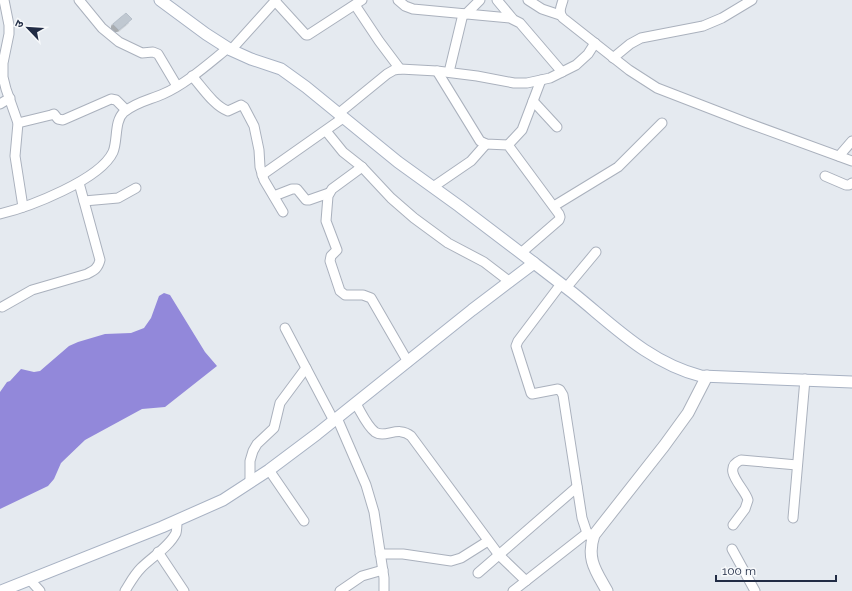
<svg xmlns="http://www.w3.org/2000/svg" width="852" height="591" font-family="Raleway,'Noto Sans Devanagari',sans-serif">
  <defs>
    <filter id="shadow"><feDropShadow dx="-3.5" dy="3.5" stdDeviation="0" flood-color="#0004"/></filter>
  </defs>
  <rect width="100%" height="100%" fill="#e5eaf0"/>
  <polygon fill="#9288da" points="164,293 170,295 205,352 217,366 165,407 142,409 85,440 61,463 54,479 48,486 0,509 0,392 7,382 10,381 21,369 34,372 40,371 69,346 78,342 105,334 131,333 144,328 151,318 159,296"/>
  <polygon fill="#c0c8d1" stroke="#b6bfca" filter="url(#shadow)" points="126,13 132,19 119,30 113,24"/>
  <g fill="none" stroke-linecap="round" stroke-linejoin="round">
    <g stroke="#aab1bd" stroke-width="11">
      <g id="minor">
        <polyline points="4,0 9,25 9,34 3,63 3,77 6,89 18,123 15,156 23,207"/>
        <polyline points="79,0 102,28 119,42 142,53 153,52 158,54 177,86"/>
        <polyline points="398,0 405,6 413,9 510,18 520,23 562,72"/>
        <polyline points="497,0 512,18"/>
        <polyline points="528,0 542,9 560,15"/>
        <path d="M 563,0 C 561,7 558,12 563,18 L 629,70 L 657,88 L 745,122 L 852,161"/>
        <polyline points="275,1 306,35 308,35 362,0"/>
        <polyline points="355,5 379,41 400,69"/>
        <polyline points="466,14 480,0"/>
        <polyline points="231,50 276,0"/>
        <polyline points="613,58 630,44 641,38 703,26 722,18 752,0"/>
        <polyline points="437,71 480,141 486,144 508,145 559,214 560,217 559,220 521,253"/>
        <polyline points="449,72 463,14"/>
        <path d="M 192,76 C 202,87 214,106 228,111 L 241,105 L 244,107 L 254,126 L 259,150 L 260,167 L 264,180 L 283,212"/>
        <polyline points="533,101 557,127"/>
        <polyline points="0,104 10,98"/>
        <polyline points="338,114 387,74 394,70 400,69 437,71 477,76 514,83 527,83 550,78 576,65 588,54 595,43"/>
        <polyline points="18,123 51,115 54,114 58,119 63,120 111,99 116,100 126,110"/>
        <polyline points="326,131 343,152 362,167 391,198 414,218 448,243 484,262 510,282"/>
        <polyline points="508,145 522,130 541,80"/>
        <polyline points="839,156 852,141"/>
        <polyline points="362,167 332,189 328,196 326,221 337,250 331,256 330,261 340,291 345,295 363,295 371,298 408,362"/>
        <polyline points="262,175 343,118"/>
        <polyline points="825,176 846,185 849,185 852,183"/>
        <polyline points="433,187 471,161 486,144"/>
        <polyline points="274,196 292,189 297,189 306,200 309,200 329,193"/>
        <polyline points="84,201 118,198 136,188"/>
        <polyline points="554,206 618,167 662,123"/>
        <path d="M 0,214 C 29,207 100,180 113,152 C 118,140 114,121 124,112 C 136,102 149,100 163,94 C 186,84 208,64 228,48"/>
        <polyline points="561,284 518,341 516,346 531,393 532,394 558,389 560,390 563,395 582,518 586,530 592,540"/>
        <polyline points="566,288 596,252"/>
        <path d="M 2,307 L 32,290 L 87,274 C 95,270 98,268 100,260 L 79,183"/>
        <polyline points="285,328 334,421"/>
        <path d="M 356,404 C 361,412 367,426 375,432 C 385,439 398,425 411,436 L 499,555 L 526,581"/>
        <polyline points="337,418 366,485 374,512 384,578 384,591"/>
        <polyline points="269,470 304,521"/>
        <polyline points="250,481 250,461 253,451 257,444 274,428 280,403 306,368"/>
        <polyline points="793,518 805,379"/>
        <path d="M 733,525 L 745,509 L 748,500 C 745,488 720,469 741,460 L 797,465"/>
        <polyline points="732,549 755,591"/>
        <polyline points="158,552 184,591"/>
        <polyline points="380,554 403,554 451,561 461,558 488,541"/>
        <polyline points="478,573 577,487"/>
        <polyline points="30,580 40,591"/>
        <path d="M 125,591 C 130,583 134,575 141,568 C 152,557 169,547 176,533 C 177,529 177,524 177,520"/>
        <polyline points="340,591 362,576 383,570"/>
        <polyline points="513,591 587,533"/>
      </g>
    </g>
    <g stroke="#aab1bd" stroke-width="13">
      <path id="tertiary" d="M 607,591 C 596,571 586,559 594,535 L 664,446 L 688,413 L 707,376"/>
    </g>
    <g stroke="#a8b2c3" stroke-width="13">
      <g id="secondary">
        <polyline points="160,0 206,34 231,50 251,59 281,69 306,87 398,162 459,206 534,263"/>
        <path d="M 1,591 L 162,527 L 223,500 L 269,470 L 317,434 L 472,310 L 534,263 C 547,273 560,283 573,293 C 614,326 648,362 701,376 L 852,382"/>
      </g>
    </g>
    <use href="#minor" stroke="#fff" stroke-width="9"/>
    <use href="#tertiary" stroke="#fff" stroke-width="11"/>
    <use href="#secondary" stroke="#fff" stroke-width="11"/>
  </g>
  <g transform="translate(28 28) rotate(295)" stroke="#f7f9fb" stroke-width="3" paint-order="stroke">
  <path d="M0-3L7 15L0 10L-7 15Z" fill="#212c45"/>
  <text y="-6" font-size="11" font-weight="bold" text-anchor="middle" fill="#212c45">उ</text>
  </g>
  <path d="M716 575v6h120v-6" fill="none" stroke="#212c45" stroke-width="2"/>
  <text x="722" y="575" font-size="12" fill="#212c45" stroke="#f7f9fb" stroke-width="3" paint-order="stroke">100 m</text>
</svg>
